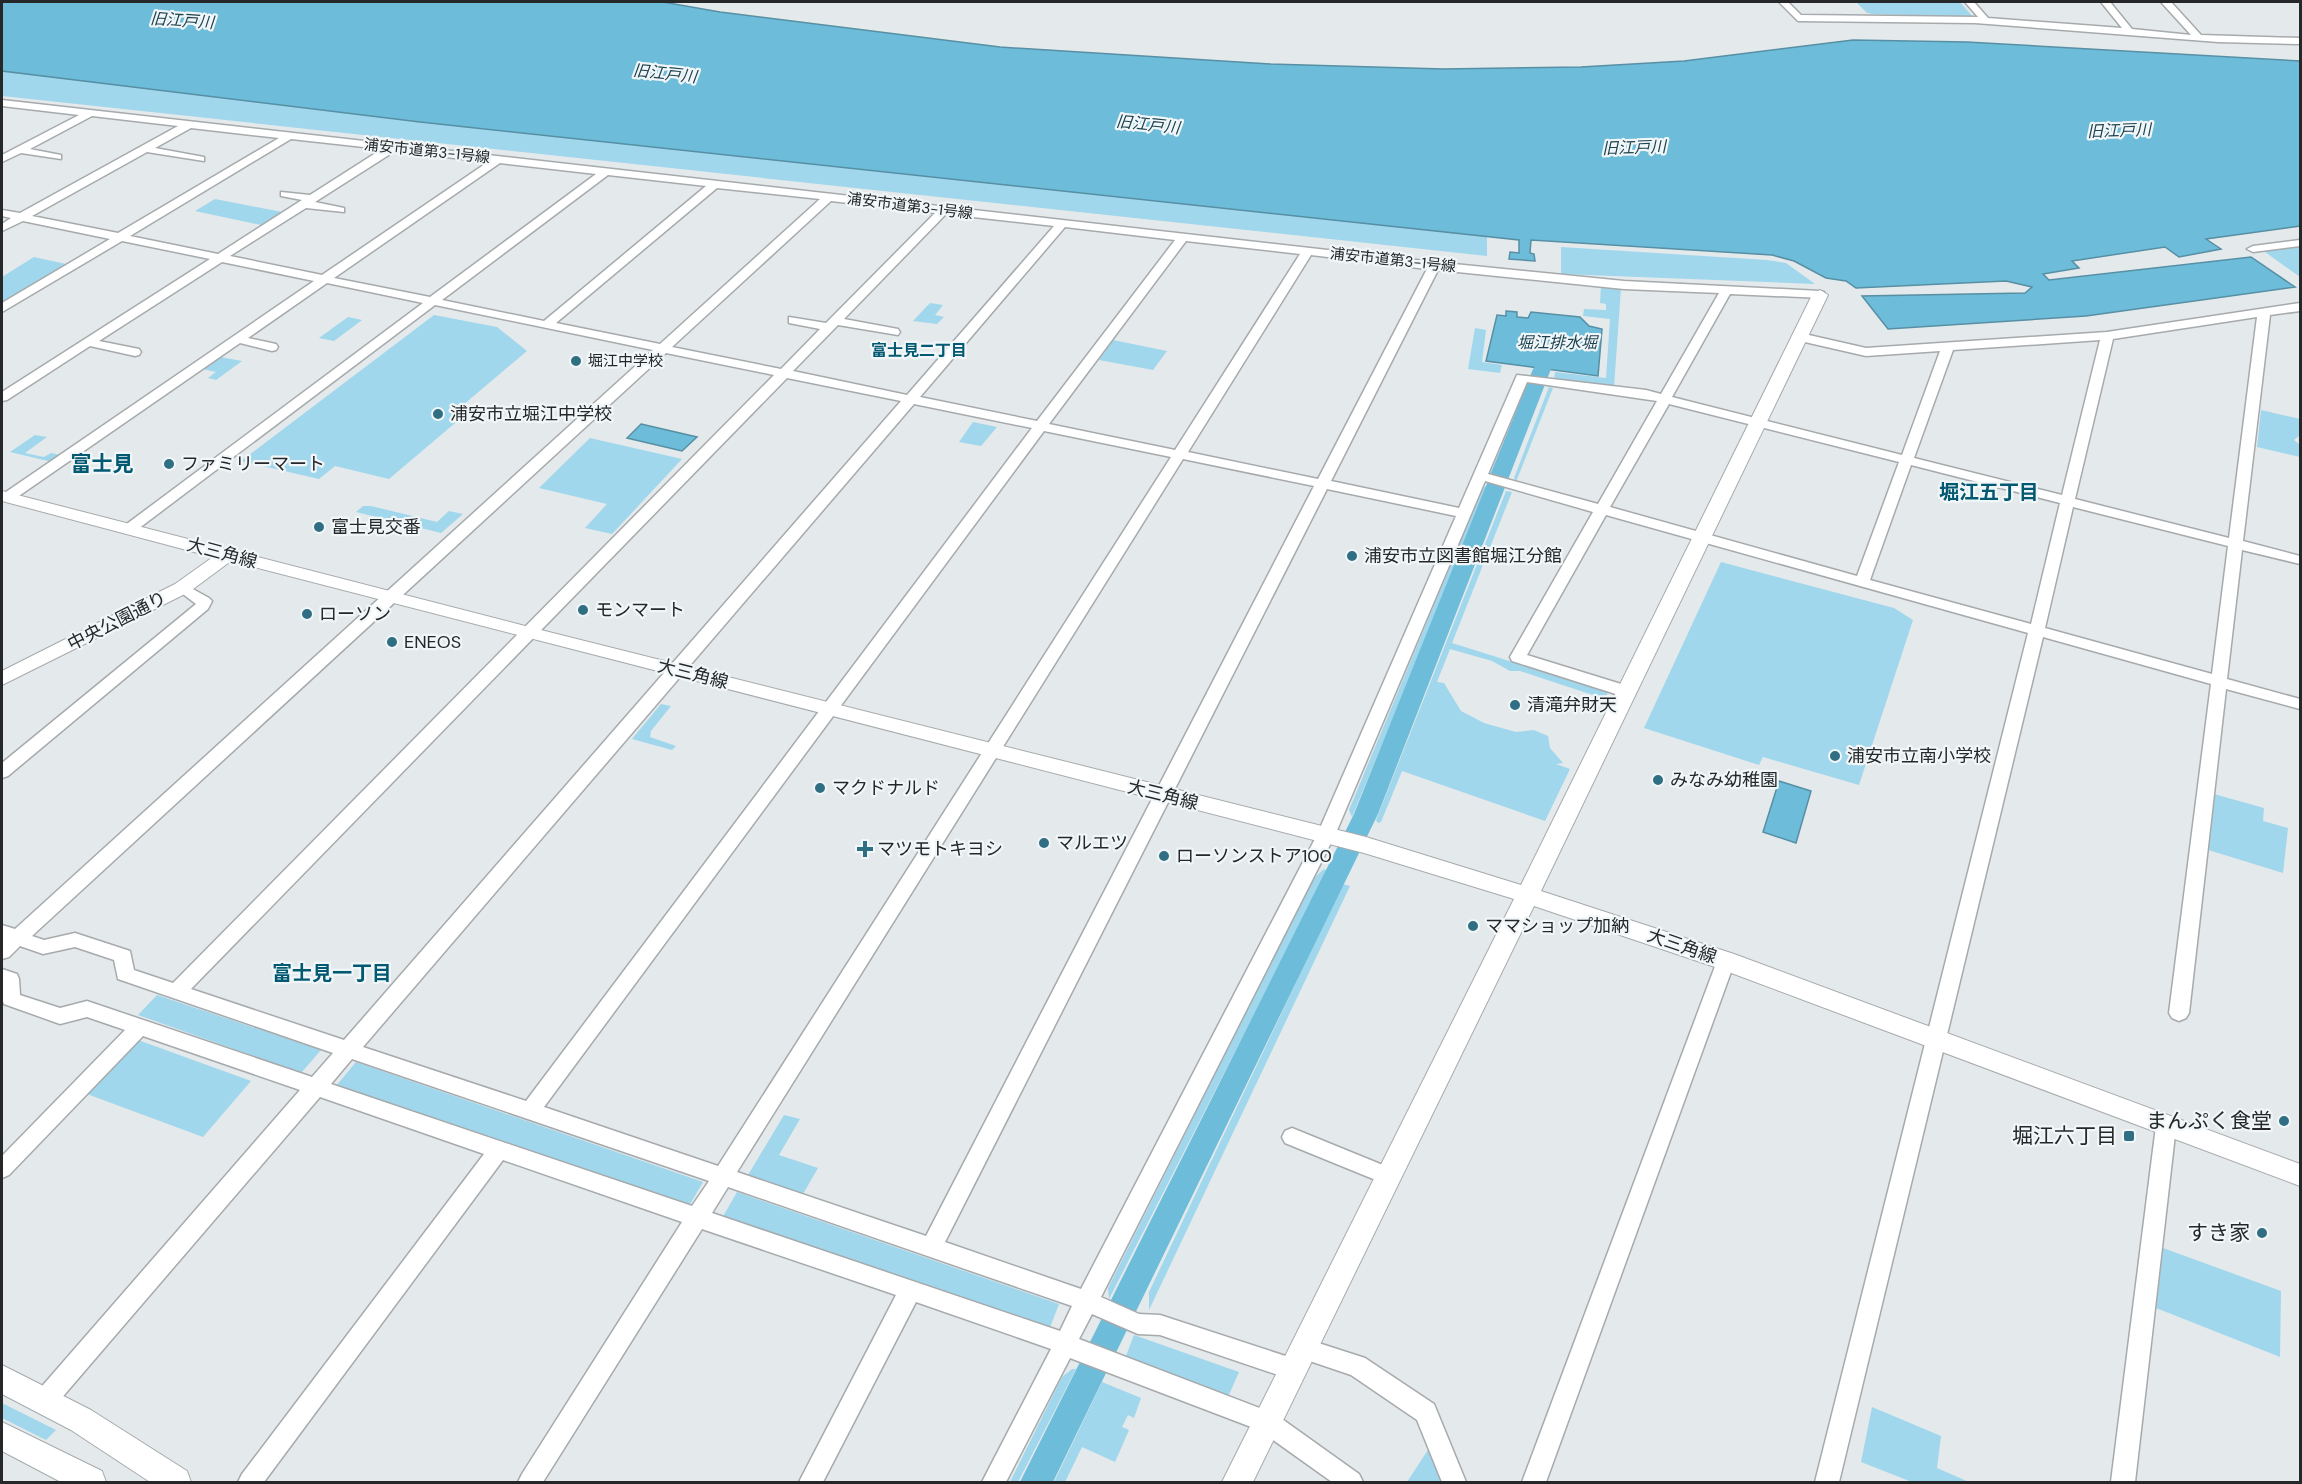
<svg xmlns="http://www.w3.org/2000/svg" width="2302" height="1484" font-family="'DM Sans','Noto Sans JP',sans-serif">
  <rect width="100%" height="100%" fill="#e4e9eb"/>
  <g fill="#a0d7ec">
    <polygon points="1856,2 1960,2 1973,17 1873,14 1867,13"/>
    <polygon points="2,70 1487,236 1487,256 2,96"/>
    <polygon points="215,199 282,212 261,225 195,211"/>
    <polygon points="2300,246 2300,277 2265,252 2265,250"/>
    <polygon points="1561,247 1767,260 1786,263 1815,284 1561,274"/>
    <polygon points="34,257 66,264 2,302 2,277"/>
    <polygon points="1601,286 1621,288 1614,387 1554,380 1555,372 1606,378 1610,319 1583,316 1584,309 1606,310 1606,304 1600,303"/>
    <polygon points="930,303 943,305 935,315 944,317 937,324 913,321"/>
    <polygon points="434,315 497,327 527,351 463,405 474,407 389,479 335,466 319,479 241,461"/>
    <polygon points="348,317 362,320 334,341 319,338"/>
    <polygon points="1475,328 1486,330 1482,362 1502,365 1500,373 1468,369"/>
    <polygon points="1113,340 1167,351 1153,370 1099,360"/>
    <polygon points="220,357 242,361 216,380 208,378 216,372 202,369"/>
    <polygon points="1528,385 1531,385 1493,476 1490,473"/>
    <polygon points="1549,387 1553,388 1516,482 1514,478"/>
    <polygon points="2261,410 2300,419 2300,435 2294,440 2300,445 2300,457 2257,447"/>
    <polygon points="973,422 997,427 981,446 959,442"/>
    <polygon points="35,435 47,437 25,453 44,457 51,453 61,455 52,462 10,452"/>
    <polygon points="590,438 682,459 612,534 585,528 607,504 539,488"/>
    <polygon points="1489,486 1352,817 1349,810 1483,487"/>
    <polygon points="1506,491 1512,492 1452,643 1608,692 1605,699 1520,671 1510,671 1492,661 1450,649 1437,682 1444,683 1461,711 1484,723 1516,732 1534,730 1548,736 1550,748 1563,763 1556,764 1570,769 1545,821 1402,771 1381,822 1378,823 1376,820"/>
    <polygon points="363,506 371,506 437,522 449,511 463,514 441,533 356,512"/>
    <polygon points="1721,562 1894,608 1913,620 1859,785 1763,757 1759,765 1644,728"/>
    <polygon points="661,704 671,706 651,731 650,737 676,746 672,750 632,739"/>
    <polygon points="2214,794 2264,808 2263,821 2288,828 2283,873 2205,849"/>
    <polygon points="1324,869 1327,871 1109,1299 1108,1288 1313,879"/>
    <polygon points="1343,884 1350,886 1149,1310 1149,1292"/>
    <polygon points="157,995 321,1050 301,1073 138,1015"/>
    <polygon points="138,1040 251,1081 203,1137 87,1094"/>
    <polygon points="356,1062 703,1182 689,1206 336,1086"/>
    <polygon points="784,1115 800,1119 779,1155 818,1168 803,1194 748,1175"/>
    <polygon points="737,1192 1059,1304 1049,1330 721,1220"/>
    <polygon points="2163,1248 2281,1291 2280,1357 2156,1308"/>
    <polygon points="1134,1335 1239,1372 1228,1397 1124,1361"/>
    <polygon points="1072,1369 1076,1369 1018,1482 1010,1482 1062,1377"/>
    <polygon points="1102,1382 1141,1398 1134,1418 1128,1415 1122,1427 1129,1430 1115,1462 1082,1447 1065,1482 1054,1482"/>
    <polygon points="2,1403 56,1430 46,1440 2,1418"/>
    <polygon points="1872,1407 1941,1436 1937,1468 1969,1482 1912,1482 1861,1462"/>
    <polygon points="1428,1450 1441,1482 1407,1482"/>
  </g>
  <g fill="#6dbcd9" stroke="#578fa4" stroke-width="1.5">
    <polygon points="2,2 663,2 720,12 1000,47 1270,64 1443,69 1581,67 1684,61 1853,40 1967,42 2300,61 2300,226 2206,239 2221,249 2179,257 2165,247 2072,261 2079,268 2043,274 2049,280 2251,257 2295,287 2086,316 1888,329 1862,296 2025,293 2032,287 2006,281 1856,288 1846,281 1826,278 1794,261 1772,255 1531,240 1530,253 1534,254 1535,261 1509,259 1510,252 1519,253 1519,240 420,122 2,71"/>
    <polygon points="1506,311 1517,312 1517,317 1528,318 1531,312 1580,317 1589,326 1602,329 1598,376 1486,361 1497,315 1506,316"/>
    <polygon points="641,424 697,437 682,451 627,438"/>
    <polygon points="1779,781 1811,791 1796,843 1763,832"/>
  </g>
  <g fill="none" stroke-linecap="round" stroke-linejoin="round">
    <polygon fill="#6dbcd9" fill-rule="evenodd" points="1542,364 1548,365 1551,369 1378,814 1053,1482 1020,1482 1354,814 1533,369 1536,365"/>
    <g stroke="#a6aaac" stroke-width="3">
      <g id="minor">
        <polygon points="1779,2 1788,2 1801,15 1978,17 1965,2 1974,2 1988,18 2122,28 2101,2 2110,2 2132,29 2191,35 2161,2 2171,2 2201,35 2300,38 2300,44 2218,42 1975,23 1798,21"/>
        <path d="M 2,100 L 1434,262 L 1624,281 L 1820,291 L 1824,292 L 1824,298 L 1730,294 L 1672,397 L 1902,455 L 1940,351 L 1866,356 L 1796,340 L 1794,337 L 1796,334 L 1800,333 L 1866,348 L 2107,332 L 2300,303 L 2300,311 L 2270,315 L 2243,541 L 2300,556 L 2300,564 L 2242,550 L 2227,679 L 2300,699 L 2300,709 L 2226,689 L 2189,1013 L 2186,1018 L 2179,1021 L 2172,1018 L 2169,1013 L 2211,684 L 2043,637 L 1839,1482 L 1815,1482 L 2028,633 L 1606,515 L 1527,655 L 1634,688 L 1636,692 L 1634,696 L 1622,696 L 1512,661 L 1510,657 L 1593,512 L 1485,481 L 1335,835 L 1101,1297 L 1139,1314 L 1160,1315 L 1301,1361 L 1304,1369 L 1301,1377 L 1293,1380 L 1160,1335 L 1138,1334 L 1092,1314 L 1079,1339 L 1275,1414 L 1359,1474 L 1363,1482 L 1332,1482 L 1259,1430 L 1070,1358 L 1006,1482 L 982,1482 L 1051,1349 L 916,1302 L 823,1482 L 799,1482 L 896,1295 L 702,1229 L 543,1482 L 518,1482 L 522,1474 L 682,1222 L 503,1160 L 264,1482 L 238,1482 L 242,1474 L 484,1154 L 320,1097 L 53,1408 L 45,1411 L 37,1408 L 33,1400 L 37,1392 L 300,1090 L 143,1036 L 9,1175 L 2,1178 L 2,1156 L 125,1030 L 87,1017 L 60,1024 L 4,1004 L 2,999 L 2,969 L 17,974 L 19,979 L 20,995 L 60,1008 L 87,1001 L 312,1077 L 333,1053 L 118,979 L 114,960 L 75,947 L 43,954 L 20,946 L 9,957 L 2,959 L 2,925 L 15,929 L 653,350 L 435,305 L 134,532 L 124,532 L 122,529 L 124,526 L 423,303 L 327,283 L 248,338 L 276,344 L 278,347 L 276,350 L 272,351 L 240,343 L 13,500 L 3,500 L 3,494 L 314,281 L 222,262 L 99,341 L 139,349 L 141,352 L 139,355 L 135,356 L 90,346 L 7,400 L 2,401 L 2,392 L 210,259 L 122,241 L 2,312 L 2,303 L 110,239 L 23,221 L 2,231 L 2,224 L 11,218 L 2,216 L 2,210 L 20,213 L 178,126 L 92,116 L 30,149 L 61,155 L 61,159 L 21,153 L 2,162 L 2,155 L 79,115 L 2,106 ZM 191,128 L 279,138 L 118,233 L 32,216 L 147,152 L 204,161 L 204,157 L 155,148 ZM 291,139 L 382,149 L 310,195 L 281,192 L 281,196 L 302,200 L 218,254 L 130,236 ZM 395,151 L 488,162 L 322,275 L 230,256 L 306,208 L 344,212 L 344,208 L 315,202 ZM 500,163 L 596,174 L 430,297 L 334,278 ZM 608,175 L 706,186 L 544,321 L 442,300 ZM 717,188 L 820,199 L 660,344 L 556,323 ZM 831,201 L 935,213 L 826,323 L 789,317 L 789,323 L 820,329 L 781,369 L 672,347 ZM 946,214 L 1054,226 L 907,395 L 793,371 L 838,325 L 898,335 L 900,332 L 898,329 L 844,319 ZM 1065,227 L 1175,240 L 1037,421 L 920,397 ZM 1186,241 L 1300,254 L 1175,450 L 1049,424 ZM 1311,255 L 1427,269 L 1318,479 L 1188,452 ZM 1438,270 L 1624,289 L 1719,293 L 1661,394 L 1646,390 L 1517,375 L 1459,508 L 1331,481 ZM 2257,317 L 2229,538 L 2075,499 L 2113,339 ZM 2100,340 L 2062,495 L 1914,458 L 1953,350 ZM 666,353 L 774,375 L 173,983 L 134,970 L 130,951 L 75,933 L 44,940 L 32,936 ZM 787,378 L 901,401 L 344,1040 L 191,989 ZM 1527,382 L 1657,401 L 1598,504 L 1488,474 ZM 914,404 L 1032,428 L 526,1101 L 363,1047 ZM 1669,404 L 1899,462 L 1857,576 L 1610,507 ZM 1044,431 L 1171,457 L 718,1166 L 544,1107 ZM 1183,459 L 1314,486 L 926,1236 L 737,1172 ZM 1911,465 L 2060,503 L 2031,624 L 1870,580 ZM 1327,489 L 1456,516 L 1317,835 L 1081,1289 L 945,1242 ZM 2073,507 L 2228,546 L 2212,674 L 2045,628 ZM 352,1059 L 709,1181 L 692,1206 L 331,1084 ZM 728,1187 L 1072,1306 L 1060,1331 L 712,1213 Z"/>
        <polygon points="2300,240 2300,246 2253,252 2247,249 2253,246"/>
        <polygon points="182,583 209,598 212,601 208,609 8,776 2,778 2,763 196,604 175,588"/>
        <polygon points="1726,954 1733,956 1735,961 1546,1482 1522,1482 1717,961 1719,956"/>
        <polygon points="2166,1117 2173,1120 2176,1126 2135,1482 2111,1482 2156,1126 2159,1120"/>
        <polygon points="1292,1128 1395,1170 1398,1176 1395,1182 1388,1185 1285,1143 1282,1137 1285,1131"/>
        <polygon points="1303,1338 1365,1358 1434,1404 1466,1482 1442,1482 1417,1420 1351,1375 1295,1356 1292,1349 1295,1342"/>
      </g>
    </g>
    <g stroke="#a6aaac" stroke-width="2">
      <g id="tertiary">
        <polygon points="1820,290 1828,295 1541,891 1734,954 2300,1164 2300,1186 1718,968 1534,906 1253,1482 1222,1482 1514,899 1364,853 231,561 189,592 2,685 2,671 175,584 213,557 2,501 2,491 529,627 1366,837 1521,885 1812,295"/>
        <polygon points="2,1365 91,1410 187,1471 191,1482 150,1482 71,1430 2,1394"/>
        <polygon points="2,1422 102,1471 106,1482 61,1482 2,1451"/>
      </g>
    </g>
    <use href="#minor" fill="#fff" fill-rule="evenodd"/>
    <use href="#tertiary" fill="#fff" fill-rule="evenodd"/>
  </g>
  <g fill="#306e84" stroke="#f1f6f8" stroke-width="2">
    <circle cx="576" cy="361" r="6"/>
    <circle cx="438" cy="414" r="6"/>
    <circle cx="169" cy="464" r="6"/>
    <circle cx="319" cy="527" r="6"/>
    <circle cx="1352" cy="556" r="6"/>
    <circle cx="583" cy="610" r="6"/>
    <circle cx="307" cy="614" r="6"/>
    <circle cx="392" cy="642" r="6"/>
    <circle cx="1515" cy="705" r="6"/>
    <circle cx="1835" cy="756" r="6"/>
    <circle cx="1658" cy="780" r="6"/>
    <circle cx="820" cy="788" r="6"/>
    <circle cx="1044" cy="843" r="6"/>
    <path d="M862 840h6v6h6v6h-6v6h-6v-6h-6v-6h6z"/>
    <circle cx="1164" cy="856" r="6"/>
    <circle cx="1473" cy="926" r="6"/>
    <circle cx="2284" cy="1121" r="6"/>
    <rect x="2123" y="1130" width="12" height="12" rx="3"/>
    <circle cx="2262" cy="1233" r="6"/>
  </g>
  <g text-anchor="middle" stroke-width="4.5" stroke-linejoin="round" paint-order="stroke">
    <g font-size="15" fill="#252728" stroke="#f1f6f8">
      <text transform="translate(427 151) rotate(6)" y="5">浦安市道第3-1号線</text>
      <text transform="translate(910 206) rotate(7)" y="5">浦安市道第3-1号線</text>
      <text transform="translate(1393 260) rotate(6)" y="5">浦安市道第3-1号線</text>
    </g>
    <g font-size="15" fill="#252728" stroke="#f1f6f8" text-anchor="start">
      <text x="588" y="366">堀江中学校</text>
    </g>
    <g font-size="16" font-style="italic" fill="#1d424f" stroke="#f1f6f8">
      <text transform="translate(182 20) rotate(4)" y="6">旧江戸川</text>
      <text transform="translate(665 73) rotate(6)" y="6">旧江戸川</text>
      <text transform="translate(1148 124) rotate(6)" y="6">旧江戸川</text>
      <text transform="translate(2119 130) rotate(-2)" y="6">旧江戸川</text>
      <text transform="translate(1634 147) rotate(-2)" y="6">旧江戸川</text>
      <text x="1557" y="348">堀江排水堀</text>
    </g>
    <g font-size="16" font-weight="bold" fill="#035971" stroke="#f1f6f8">
      <text x="919" y="356">富士見二丁目</text>
    </g>
    <g font-size="18" fill="#252728" stroke="#f1f6f8" text-anchor="start">
      <text x="450" y="420">浦安市立堀江中学校</text>
      <text x="181" y="470">ファミリーマート</text>
      <text x="331" y="533">富士見交番</text>
      <text x="1364" y="562">浦安市立図書館堀江分館</text>
      <text x="595" y="616">モンマート</text>
      <text x="319" y="620">ローソン</text>
      <text x="404" y="648">ENEOS</text>
      <text x="1527" y="711">清滝弁財天</text>
      <text x="1847" y="762">浦安市立南小学校</text>
      <text x="1670" y="786">みなみ幼稚園</text>
      <text x="832" y="794">マクドナルド</text>
      <text x="1056" y="849">マルエツ</text>
      <text x="877" y="855">マツモトキヨシ</text>
      <text x="1176" y="862">ローソンストア100</text>
      <text x="1485" y="932">ママショップ加納</text>
    </g>
    <g font-size="18" fill="#252728" stroke="#f1f6f8">
      <text transform="translate(222 553) rotate(15)" y="6">大三角線</text>
      <text transform="translate(117 621) rotate(-27)" y="6">中央公園通り</text>
      <text transform="translate(693 674) rotate(14)" y="6">大三角線</text>
      <text transform="translate(1163 795) rotate(14)" y="6">大三角線</text>
      <text transform="translate(1682 946) rotate(19)" y="6">大三角線</text>
    </g>
    <g font-size="20" font-weight="bold" fill="#035971" stroke="#f1f6f8">
      <text x="1989" y="499">堀江五丁目</text>
      <text x="332" y="980">富士見一丁目</text>
    </g>
    <g font-size="21" font-weight="bold" fill="#035971" stroke="#f1f6f8">
      <text x="102" y="471">富士見</text>
    </g>
    <g font-size="21" fill="#252728" stroke="#f1f6f8" text-anchor="end">
      <text x="2272" y="1128">まんぷく食堂</text>
      <text x="2117" y="1143">堀江六丁目</text>
      <text x="2250" y="1240">すき家</text>
    </g>
  </g>
  <rect width="2302" height="1484" fill="none" stroke="#252728" stroke-width="6"/>
</svg>
